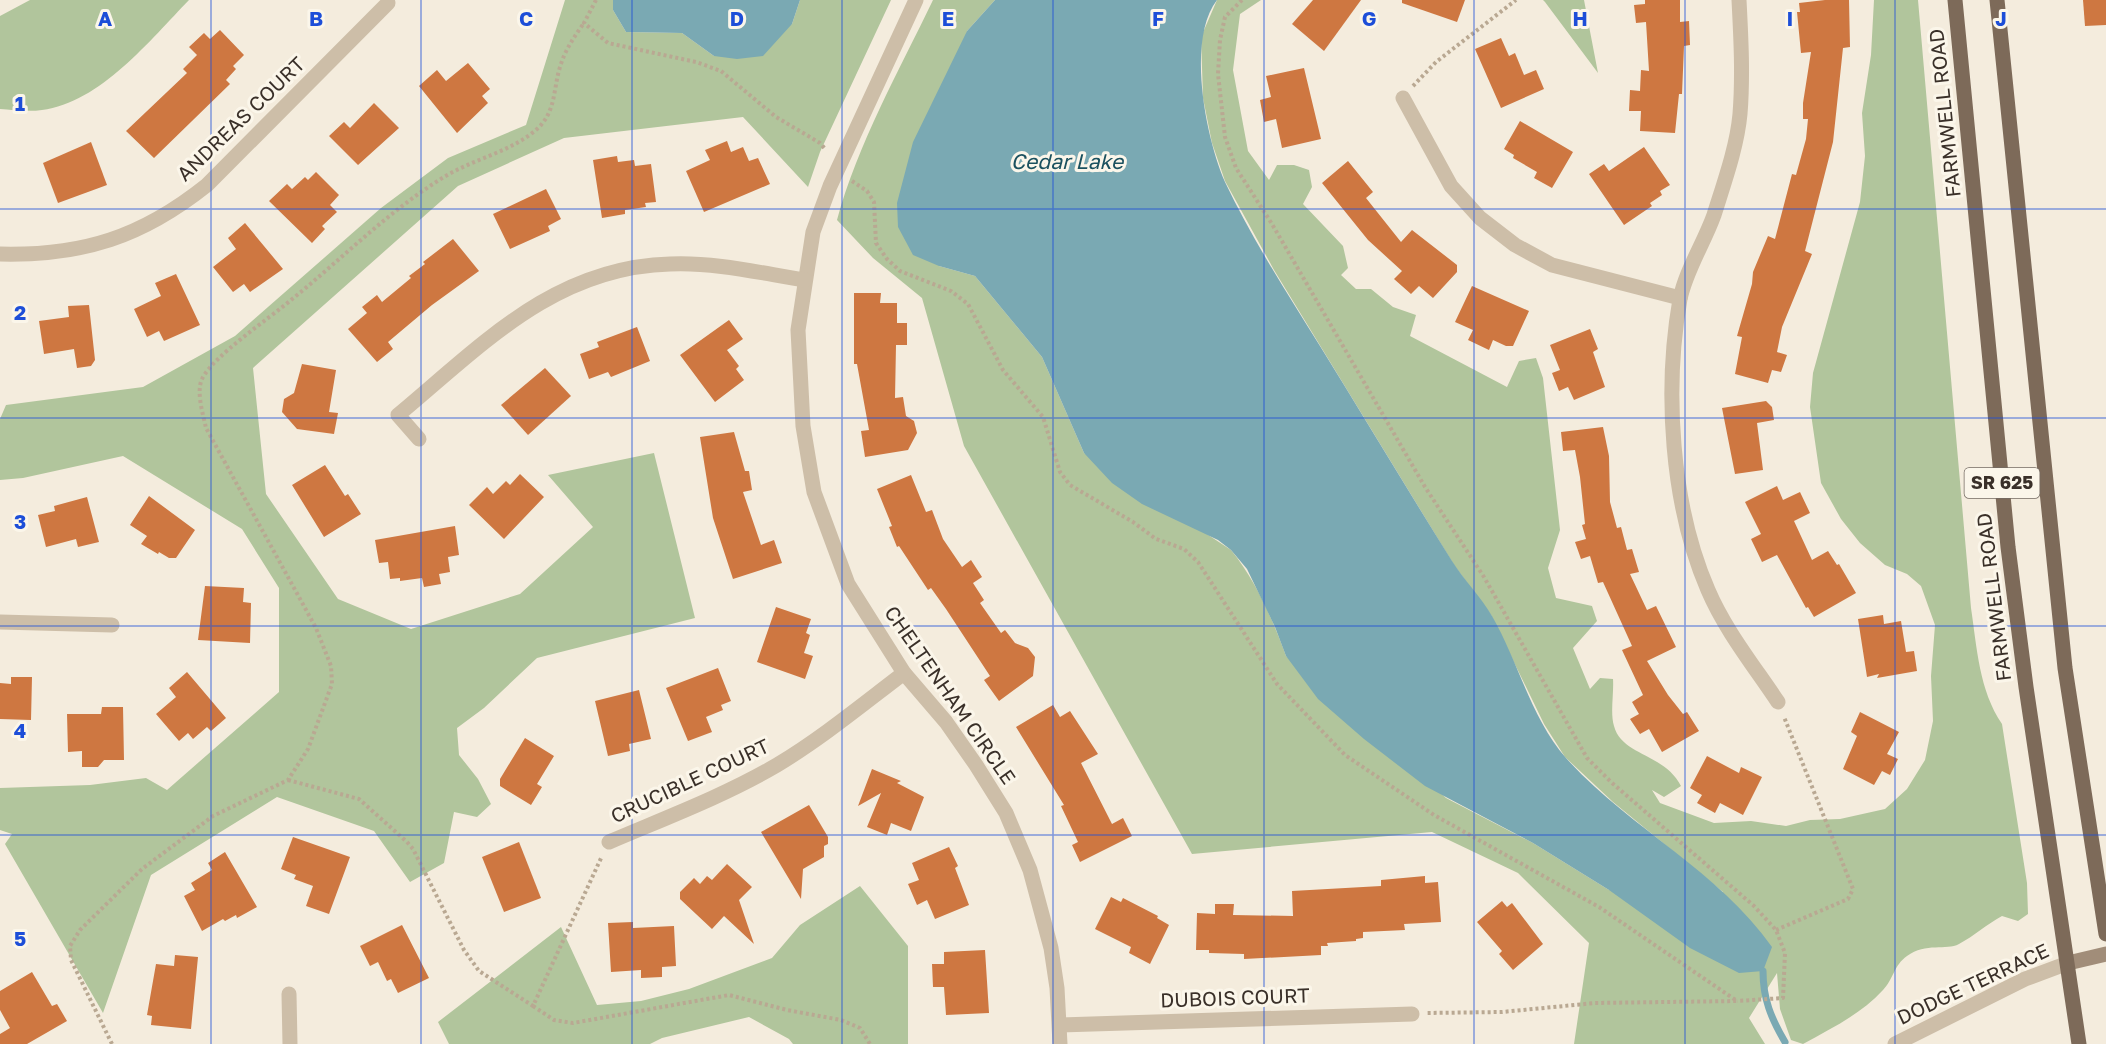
<svg xmlns="http://www.w3.org/2000/svg" width="2106" height="1044" font-family="'Golos Text',sans-serif">
  <rect width="100%" height="100%" fill="#f4ecdd"/>
  <g fill="#b1c59c">
    <path d="M 30,0 L 189,0 C 151,39 100,103 42,110 C 29,112 13,110 0,109 L 0,16 Z"/>
    <polygon points="565,0 613,0 613,10 626,32 682,33 714,56 792,24 800,0 891,0 820,152 808,187 743,117 564,138 458,186 253,368 266,494 338,599 411,629 520,594 593,527 548,475 654,453 695,618 537,658 484,708 457,728 459,755 478,779 491,804 477,817 454,812 444,863 410,882 374,831 277,797 151,875 103,1013 5,844 12,834 0,830 0,788 90,785 146,778 167,790 279,692 279,588 242,529 123,456 23,478 0,480 0,419 6,405 143,387 235,336 381,208 448,158 526,125"/>
    <path d="M 933,0 L 995,0 L 967,31 L 939,266 L 975,276 L 1042,357 L 1084,453 L 1231,550 C 1256,581 1272,618 1286,656 L 1446,798 L 1533,843 L 1609,890 L 1723,892 L 1613,802 L 1565,757 L 1544,724 L 1491,615 L 1454,565 L 1274,270 L 1225,181 L 1212,143 L 1203,98 L 1201,37 L 1217,0 L 1261,0 L 1240,14 L 1233,70 L 1248,151 L 1269,180 L 1277,165 L 1294,165 L 1309,170 L 1312,187 L 1303,204 L 1343,246 L 1348,268 L 1341,275 L 1356,289 L 1371,289 L 1393,307 L 1416,315 L 1410,336 L 1507,387 L 1519,361 L 1536,358 L 1543,378 L 1560,530 L 1548,568 L 1556,598 L 1592,606 L 1597,621 L 1573,648 L 1590,689 L 1600,678 L 1613,679 C 1614,693 1610,713 1614,726 C 1622,756 1664,753 1681,786 L 1664,797 L 1652,790 L 1660,803 L 1714,823 L 1751,821 L 1786,826 L 1810,820 L 1840,819 L 1885,809 L 1907,789 L 1925,760 L 1933,721 L 1931,676 L 1935,625 L 1921,586 L 1907,574 L 1885,565 L 1860,543 L 1841,519 L 1821,483 L 1810,407 L 1813,373 L 1860,202 L 1865,156 L 1862,113 L 1871,55 L 1874,0 L 1918,0 L 1971,608 C 1977,648 1979,690 2002,724 L 2027,883 L 2028,914 L 2018,921 L 2002,916 C 1987,924 1974,936 1959,944 C 1946,951 1926,942 1907,956 C 1894,965 1893,980 1883,990 C 1861,1014 1832,1028 1803,1044 L 1791,1040 L 1780,1009 L 1777,973 L 1749,1018 L 1765,1044 L 1574,1044 L 1589,943 L 1518,873 L 1432,832 L 1192,854 L 964,446 L 922,298 L 873,258 L 837,220 C 858,143 899,71 933,0 Z"/>
    <polygon points="1543,0 1584,0 1598,73 1545,2"/>
    <polygon points="860,886 908,946 908,1044 793,1044 789,1039 749,1017 662,1038 650,1044 449,1044 438,1022 561,927 597,1005 641,1001 689,989 772,958 800,925"/>
  </g>
  <g fill="#7aa9b3">
    <polygon points="613,0 800,0 792,24 763,56 737,59 714,56 682,33 626,32 613,10"/>
    <path d="M 995,0 L 1217,0 C 1186,40 1206,139 1225,182 C 1252,239 1287,293 1320,346 C 1364,417 1407,489 1452,561 C 1464,580 1481,597 1492,616 C 1518,661 1531,718 1566,758 C 1629,828 1718,870 1772,947 L 1763,971 L 1739,973 L 1690,948 L 1609,890 L 1533,843 L 1425,786 L 1364,739 L 1318,699 L 1286,656 L 1275,627 L 1247,569 L 1231,550 L 1218,540 L 1142,504 L 1112,483 L 1084,453 L 1042,357 L 975,276 L 939,266 L 913,255 L 898,227 L 897,203 L 913,142 L 967,31 Z"/>
  </g>
  <g fill="none" stroke-linecap="round" stroke-linejoin="round">
    <path stroke="#7aa9b3" stroke-width="7" d="M 1763,971 C 1763,999 1771,1018 1785,1042"/>
  </g>
  <g fill="#ce7741">
    <polygon points="1313,0 1361,0 1324,51 1292,24"/>
    <polygon points="1402,0 1465,0 1457,22 1402,3"/>
    <polygon points="1645,0 1680,0 1680,22 1689,21 1690,45 1684,46 1682,94 1679,94 1675,133 1640,131 1641,111 1629,111 1630,90 1640,91 1641,70 1649,71 1646,22 1636,23 1634,5 1645,4"/>
    <polygon points="1825,0 1849,0 1850,47 1843,48 1833,142 1805,251 1812,254 1782,327 1777,352 1787,355 1781,372 1772,370 1768,383 1735,374 1742,337 1737,336 1752,284 1753,272 1768,236 1775,239 1792,174 1796,175 1806,139 1808,119 1803,119 1803,103 1811,52 1801,53 1797,12 1800,12 1799,3"/>
    <polygon points="2083,0 2106,0 2106,25 2085,26"/>
    <polygon points="220,30 244,55 233,66 236,69 226,80 230,84 154,158 126,131 187,73 183,69 197,55 189,47 204,33 210,39"/>
    <polygon points="1501,38 1509,56 1515,53 1524,75 1536,70 1544,89 1501,108 1475,49"/>
    <polygon points="468,63 490,89 482,96 488,103 457,133 419,86 437,70 446,81"/>
    <polygon points="1304,68 1321,139 1282,148 1276,119 1264,122 1260,100 1271,97 1266,76"/>
    <polygon points="374,103 399,128 358,165 329,136 344,122 350,128"/>
    <polygon points="1520,121 1573,152 1552,188 1534,178 1537,172 1513,158 1514,155 1504,149"/>
    <polygon points="727,141 731,152 743,147 749,161 758,158 770,184 704,212 686,171 710,160 705,150"/>
    <polygon points="91,142 107,185 58,203 43,163"/>
    <polygon points="1644,147 1670,185 1660,191 1662,195 1650,203 1652,206 1624,225 1589,174 1604,164 1609,171"/>
    <polygon points="617,156 618,162 634,160 635,166 651,164 656,202 645,203 646,207 625,210 625,214 602,218 593,160"/>
    <polygon points="1348,161 1373,192 1366,198 1401,242 1412,230 1457,265 1457,272 1433,298 1419,286 1411,294 1394,279 1402,271 1368,240 1322,183"/>
    <polygon points="316,172 339,195 330,205 337,212 322,226 325,229 312,243 269,201 287,184 292,189 305,177 308,180"/>
    <polygon points="546,189 561,219 548,226 550,231 510,249 493,214"/>
    <polygon points="245,223 283,269 250,292 244,284 233,292 213,267 236,249 228,238"/>
    <polygon points="453,239 479,271 432,305 388,342 393,349 377,362 348,329 367,313 362,307 377,295 382,302 411,278 409,276 425,264 423,262"/>
    <polygon points="176,274 200,325 164,341 159,331 147,337 134,309 161,296 155,283"/>
    <polygon points="1472,286 1529,311 1513,346 1506,346 1493,340 1489,350 1468,340 1473,330 1455,322"/>
    <polygon points="854,293 881,293 880,303 897,303 897,323 907,323 907,345 896,345 895,398 903,397 906,416 914,421 917,433 908,450 865,457 861,431 869,430 857,364 854,364"/>
    <polygon points="89,305 95,360 91,366 77,368 74,349 44,354 39,321 69,317 68,306"/>
    <polygon points="729,320 743,339 727,350 739,366 736,369 744,380 715,402 680,355"/>
    <polygon points="637,327 650,361 611,377 608,372 589,379 580,354 599,347 597,342"/>
    <polygon points="1590,329 1598,349 1593,352 1605,387 1574,400 1568,387 1559,391 1552,373 1560,370 1550,345"/>
    <polygon points="302,364 336,370 329,412 338,413 334,434 297,429 282,412 284,399 294,393"/>
    <polygon points="545,368 571,396 528,435 501,405"/>
    <polygon points="1766,401 1772,407 1774,420 1757,423 1763,470 1735,474 1722,408"/>
    <polygon points="1603,427 1609,456 1610,502 1617,528 1621,527 1627,550 1632,549 1639,572 1630,574 1647,610 1656,606 1676,647 1647,661 1668,695 1683,714 1687,712 1699,731 1662,752 1649,729 1640,734 1630,719 1639,714 1632,702 1643,695 1622,650 1632,646 1603,582 1598,583 1590,556 1581,559 1575,542 1586,539 1582,525 1585,524 1580,477 1575,450 1563,451 1561,432"/>
    <polygon points="734,432 745,471 749,471 752,490 743,492 761,545 774,540 782,563 733,579 713,518 700,437"/>
    <polygon points="325,465 345,496 348,494 361,514 324,537 292,485"/>
    <polygon points="520,474 544,497 504,539 469,505 487,487 493,494 506,481 510,485"/>
    <polygon points="911,475 926,512 932,510 943,539 962,567 971,560 982,577 973,583 984,600 980,603 1001,633 1005,630 1015,643 1028,648 1035,657 1033,676 999,701 984,680 990,676 946,609 931,588 928,590 899,546 897,547 889,527 892,526 877,489"/>
    <polygon points="1777,486 1783,500 1800,492 1810,513 1794,521 1812,560 1828,551 1837,565 1839,564 1856,593 1814,617 1808,607 1806,608 1777,555 1762,562 1751,539 1761,534 1745,502"/>
    <polygon points="149,496 195,530 176,558 169,558 159,552 158,554 141,544 147,536 130,525"/>
    <polygon points="87,497 99,542 78,547 76,539 46,547 38,515 55,511 54,506"/>
    <polygon points="455,526 459,555 448,557 450,572 439,574 441,584 424,587 422,578 400,581 400,578 390,579 388,562 379,563 375,540"/>
    <polygon points="205,586 244,588 243,602 251,603 250,643 198,640"/>
    <polygon points="776,607 811,619 806,633 810,635 804,653 813,656 805,679 757,662"/>
    <polygon points="1883,615 1884,624 1901,621 1906,652 1914,651 1917,671 1877,678 1879,674 1867,677 1858,619"/>
    <polygon points="718,668 731,701 721,705 723,710 706,717 712,732 688,741 666,688"/>
    <polygon points="187,672 226,718 211,731 207,727 193,739 188,733 179,741 156,714 176,697 169,688"/>
    <polygon points="11,677 32,677 31,720 0,719 0,683 11,684"/>
    <polygon points="639,690 651,739 629,744 630,751 608,756 595,701"/>
    <polygon points="1053,705 1060,717 1070,711 1098,754 1081,763 1112,824 1123,818 1132,836 1080,862 1072,845 1078,842 1061,806 1064,805 1016,727"/>
    <polygon points="102,707 123,707 124,760 104,760 98,767 82,767 82,751 68,752 67,714 101,714"/>
    <polygon points="1860,712 1899,732 1887,754 1898,759 1890,775 1882,771 1874,785 1843,769 1857,736 1851,732"/>
    <polygon points="525,738 554,756 537,784 542,787 531,805 500,786 500,779"/>
    <polygon points="1707,756 1739,773 1741,767 1762,777 1743,815 1720,803 1715,813 1697,803 1702,795 1690,788"/>
    <polygon points="872,769 901,781 897,783 924,797 911,831 891,823 887,835 867,827 881,793 858,806"/>
    <polygon points="809,805 828,837 828,844 824,846 824,857 803,869 801,899 761,832"/>
    <polygon points="293,837 350,857 329,914 306,906 313,886 294,879 296,875 281,869"/>
    <polygon points="519,842 541,898 504,912 482,857"/>
    <polygon points="949,847 958,866 955,868 969,905 935,919 927,900 917,905 908,884 919,880 912,863"/>
    <polygon points="225,852 257,907 237,918 236,915 225,921 223,919 202,931 184,896 195,890 191,883 212,870 208,863"/>
    <polygon points="727,864 752,887 739,900 754,944 724,916 712,929 680,899 680,892 694,878 700,884 707,876 712,880"/>
    <polygon points="1425,876 1425,883 1438,882 1441,922 1404,924 1405,930 1363,932 1363,938 1356,939 1356,941 1327,943 1328,946 1321,946 1321,955 1244,959 1244,954 1209,953 1209,950 1196,950 1197,913 1215,914 1215,904 1234,904 1233,915 1293,916 1292,891 1381,886 1381,880"/>
    <polygon points="1111,897 1121,902 1123,898 1158,916 1157,918 1169,925 1150,964 1129,953 1131,947 1095,929"/>
    <polygon points="1502,901 1507,907 1512,903 1543,944 1513,970 1499,954 1502,951 1477,922"/>
    <polygon points="633,922 633,928 674,926 676,966 662,967 662,977 641,978 641,970 611,972 608,923"/>
    <polygon points="402,925 429,978 398,993 391,979 387,981 378,962 370,966 360,946"/>
    <polygon points="985,950 989,1013 946,1015 944,987 933,987 932,964 944,964 944,952"/>
    <polygon points="175,955 198,957 191,1029 151,1025 152,1016 147,1015 156,964 174,966"/>
    <polygon points="32,972 52,1006 57,1004 67,1021 27,1044 0,1044 0,1034 10,1028 0,1010 0,991"/>
  </g>
  <g fill="none" stroke-linecap="round" stroke-linejoin="round">
    <g stroke="#b9a892" stroke-width="4" stroke-dasharray="3 3" stroke-linecap="butt">
      <polyline points="596,0 584,23 608,43 696,62 721,71 776,117 820,143 826,150"/>
      <polyline points="1242,0 1225,17 1220,40 1218,74 1225,137 1236,168 1272,224 1425,487 1484,577 1587,758 1611,782 1754,906 1776,930 1785,953 1783,998 1737,1001"/>
      <polyline points="1413,86 1436,62 1516,0"/>
      <polyline points="852,181 867,191 874,202 876,243 887,259 900,271 951,291 968,304 1003,370 1043,417 1060,472 1070,485 1133,522 1156,539 1184,549 1198,562 1277,684 1345,755 1434,815 1599,907 1737,1001 1595,1003 1502,1012 1427,1013"/>
      <polyline points="288,780 359,799 407,842 413,849 464,950 479,971 533,1006 602,856"/>
      <polyline points="1776,930 1848,899 1853,889 1784,717"/>
      <polyline points="533,1006 554,1020 573,1023 729,995 787,1010 841,1020 860,1028 870,1044"/>
      <path d="M 112,1044 L 71,960 L 70,946 L 80,930 L 142,869 L 213,816 L 288,780 L 308,749 L 332,684 L 331,666 L 316,628 L 206,428 C 203,414 196,392 202,379 C 213,356 270,318 291,300 C 342,259 387,212 444,177 C 473,159 511,152 537,129 C 556,112 553,90 560,67 C 565,50 574,37 584,23"/>
    </g>
    <g stroke="#cdbea8" stroke-width="15">
      <polyline points="916,0 830,186 813,232 798,330 803,426 814,492 848,584 904,673 946,722 976,765 1006,813 1030,870 1051,948 1057,988 1060,1044"/>
      <path d="M 1739,0 C 1741,38 1743,76 1740,114 C 1737,147 1724,183 1714,215 C 1704,243 1686,270 1680,299 C 1664,390 1671,505 1708,590 C 1725,630 1754,666 1778,702"/>
      <polyline points="1403,98 1451,186 1480,218 1515,245 1552,265 1680,298"/>
      <path d="M 0,254 C 83,256 142,237 207,185 L 388,3"/>
      <path d="M 419,439 L 398,415 C 481,346 554,267 670,264 C 715,262 760,273 805,280"/>
      <polyline points="0,622 112,625"/>
      <path d="M 609,842 C 665,818 724,796 777,765 C 822,738 863,704 904,673"/>
      <polyline points="289,994 290,1044"/>
      <polyline points="1060,1025 1412,1014"/>
      <polyline points="1895,1044 2025,979 2068,963"/>
    </g>
    <polyline stroke="#a18d79" stroke-width="15" points="2068,963 2106,954"/>
    <g stroke="#7d6a59" stroke-width="15">
      <polyline points="1955,0 2008,547 2026,687 2079,1044"/>
      <polyline points="1997,0 2065,668 2106,934"/>
    </g>
  </g>
  <path fill="none" stroke="#1d4ed8" stroke-width="1.5" stroke-opacity="0.55" d="M 211,0 L 211,1044M 421,0 L 421,1044M 632,0 L 632,1044M 842,0 L 842,1044M 1053,0 L 1053,1044M 1264,0 L 1264,1044M 1474,0 L 1474,1044M 1685,0 L 1685,1044M 1895,0 L 1895,1044M 0,209 L 2106,209M 0,418 L 2106,418M 0,626 L 2106,626M 0,835 L 2106,835"/>
  <g text-anchor="middle" stroke-width="6" stroke-linejoin="round" paint-order="stroke">
    <rect fill="#fbf6ea" stroke="#746b63" stroke-width="1.5" x="1964.5" y="468" width="75" height="30" rx="4.5"/>
    <g font-size="18" font-weight="bold" fill="#3a3029">
      <text x="2002" y="489">SR 625</text>
    </g>
    <g font-size="20" fill="#3a3029" stroke="#fbf6ea">
      <text transform="translate(1945 113) rotate(-96)" y="7">FARMWELL ROAD</text>
      <text transform="translate(241 119) rotate(-44)" y="7">ANDREAS COURT</text>
      <text transform="translate(1994 597) rotate(-97)" y="7">FARMWELL ROAD</text>
      <text transform="translate(950 695) rotate(55)" y="7">CHELTENHAM CIRCLE</text>
      <text transform="translate(690 781) rotate(-25)" y="7">CRUCIBLE COURT</text>
      <text transform="translate(1973 984) rotate(-25)" y="7">DODGE TERRACE</text>
      <text transform="translate(1235 998) rotate(-2)" y="7">DUBOIS COURT</text>
    </g>
    <g font-size="21" font-style="italic" fill="#1b515f" stroke="#fbf6ea">
      <text x="1067" y="169">Cedar Lake</text>
    </g>
  </g>
  <g font-size="20" text-anchor="middle" font-weight="bold" fill="#1d4ed8" stroke="#fbf6ea" stroke-width="6" stroke-linejoin="round" paint-order="stroke">
    <text x="105" y="26">A</text>
    <text x="316" y="26">B</text>
    <text x="526" y="26">C</text>
    <text x="737" y="26">D</text>
    <text x="948" y="26">E</text>
    <text x="1158" y="26">F</text>
    <text x="1369" y="26">G</text>
    <text x="1580" y="26">H</text>
    <text x="1790" y="26">I</text>
    <text x="2001" y="26">J</text>
    <text x="20" y="111">1</text>
    <text x="20" y="320">2</text>
    <text x="20" y="529">3</text>
    <text x="20" y="738">4</text>
    <text x="20" y="946">5</text>
  </g>
</svg>
